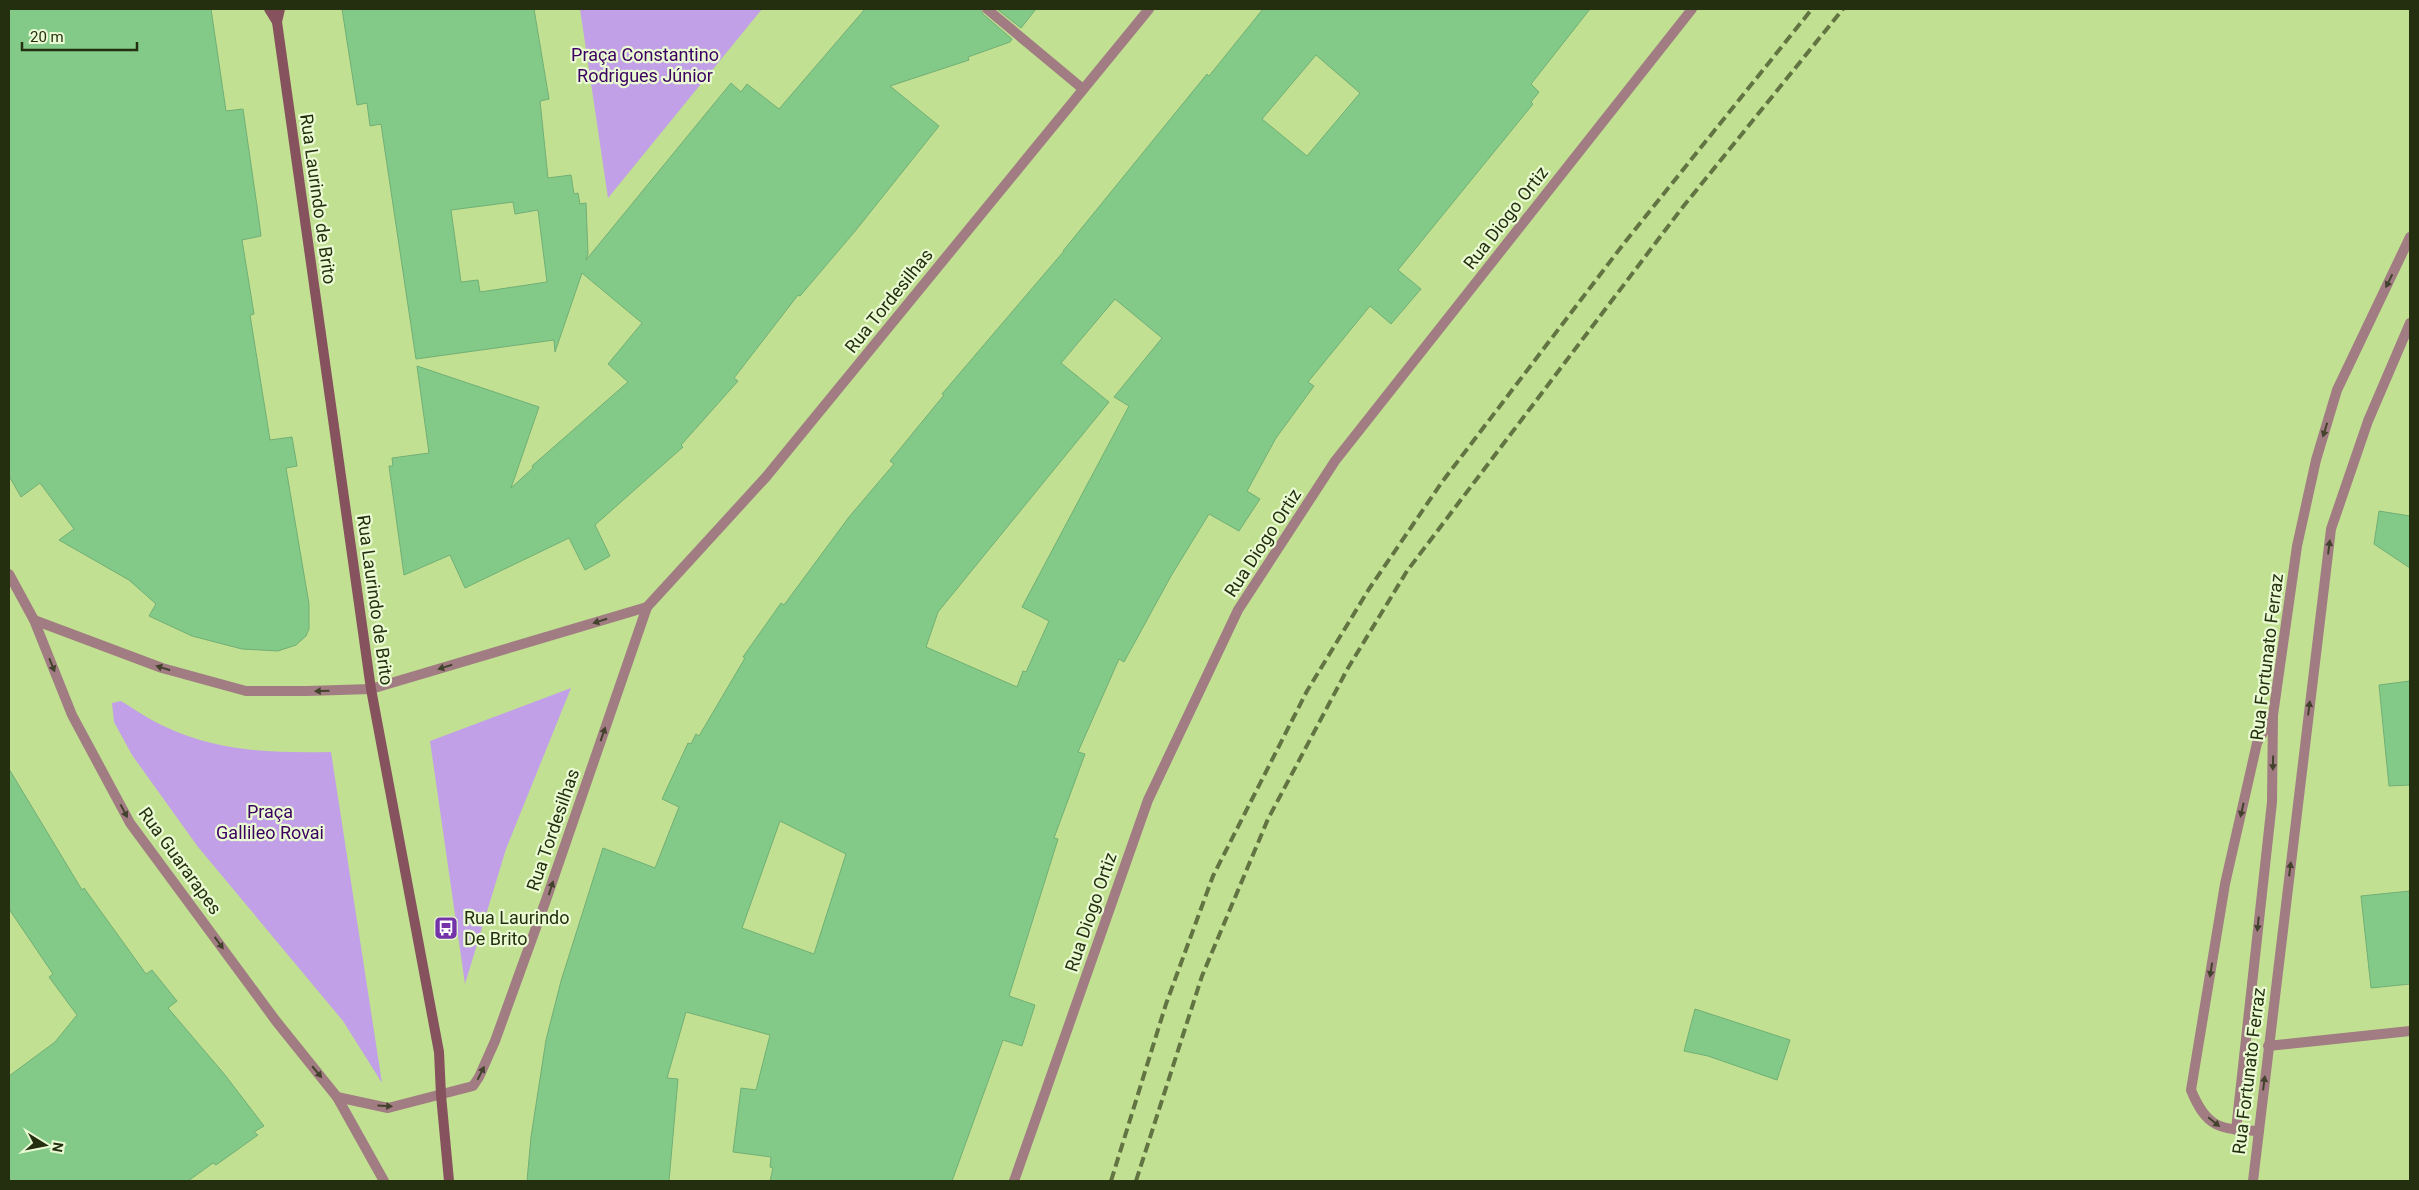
<svg xmlns="http://www.w3.org/2000/svg" width="2419" height="1190" font-family="Roboto,sans-serif">
  <rect width="100%" height="100%" fill="#c1e092"/>
  <g fill="#c2a0e7">
    <polygon points="580,9 762,9 608,198"/>
    <polygon points="571,688 506,849 465,984 430,741"/>
    <path d="M 121,701 C 136,710 151,721 168,728 C 221,752 273,753 331,752 L 382,1083 L 343,1021 L 198,847 L 132,755 L 114,722 L 112,703 Z"/>
  </g>
  <g fill="#83ca88" stroke="#71af75" fill-rule="evenodd">
    <polygon points="9,9 211,9 226,111 243,109 258,213 261,236 242,240 254,314 250,315 270,440 292,437 297,466 286,468 309,604 309,629 306,636 296,645 278,651 242,649 192,636 149,616 156,604 129,580 59,540 74,529 40,483 21,497 9,476"/>
    <path d="M 342,9 L 534,9 L 549,99 L 540,101 L 548,178 L 571,175 L 574,194 L 578,193 L 580,204 L 586,203 L 588,254 L 586,260 L 731,83 L 741,92 L 747,84 L 779,109 L 865,9 L 980,9 L 983,14 L 1012,39 L 1010,42 L 968,57 L 969,60 L 890,86 L 939,126 L 856,230 L 800,296 L 798,295 L 734,378 L 738,381 L 681,445 L 683,447 L 595,525 L 610,556 L 585,570 L 569,538 L 465,588 L 450,555 L 404,575 L 389,466 L 393,466 L 392,458 L 429,453 L 417,366 L 539,407 L 511,488 L 533,468 L 532,466 L 628,382 L 608,364 L 642,323 L 582,273 L 555,352 L 554,340 L 416,359 L 381,124 L 370,126 L 367,103 L 357,105 ZM 513,202 L 515,214 L 538,210 L 547,282 L 480,292 L 478,280 L 461,282 L 451,210 Z"/>
    <polygon points="997,9 1036,9 1021,28"/>
    <path d="M 1263,9 L 1590,9 L 1531,84 L 1539,92 L 1531,102 L 1533,104 L 1398,270 L 1421,289 L 1391,324 L 1370,306 L 1308,382 L 1314,386 L 1276,438 L 1247,491 L 1260,499 L 1239,531 L 1209,514 L 1171,576 L 1124,662 L 1119,659 L 1078,752 L 1085,754 L 1054,838 L 1058,839 L 1009,996 L 1035,1005 L 1022,1046 L 1003,1040 L 952,1181 L 770,1181 L 773,1168 L 770,1167 L 771,1157 L 733,1152 L 741,1088 L 756,1090 L 770,1035 L 686,1012 L 667,1078 L 678,1079 L 669,1181 L 527,1181 L 531,1137 L 546,1040 L 561,981 L 603,848 L 655,868 L 679,807 L 662,799 L 688,743 L 691,744 L 696,734 L 699,736 L 745,658 L 743,657 L 781,603 L 784,605 L 849,517 L 894,464 L 890,461 L 944,395 L 942,394 L 1064,251 L 1063,251 L 1207,74 L 1209,76 ZM 1316,55 L 1360,93 L 1307,156 L 1262,119 ZM 1115,299 L 1162,338 L 1114,397 L 1129,406 L 1022,607 L 1049,621 L 1026,672 L 1023,671 L 1017,687 L 926,647 L 938,612 L 1109,402 L 1061,363 ZM 780,821 L 846,854 L 814,954 L 742,928 Z"/>
    <polygon points="2379,511 2410,516 2410,568 2374,544"/>
    <polygon points="2410,681 2410,785 2389,786 2379,685"/>
    <polygon points="9,769 82,890 84,888 146,974 152,970 177,1001 168,1008 225,1075 264,1126 254,1132 258,1135 216,1165 213,1163 188,1181 9,1181 9,1076 55,1042 77,1015 49,977 53,974 9,909"/>
    <polygon points="2410,891 2410,984 2371,988 2361,896"/>
    <polygon points="1695,1009 1790,1040 1777,1080 1708,1056 1684,1051"/>
  </g>
  <g fill="none" stroke-linecap="round" stroke-linejoin="round">
    <polyline stroke="#a17c83" stroke-width="10" points="2268,1046 2410,1031"/>
    <g stroke="#a17c83" stroke-width="10">
      <polyline points="987,9 1083,89"/>
      <polyline points="9,574 34,620 72,715 130,823 276,1021 337,1097 384,1181"/>
      <polyline points="34,620 162,668 246,691 307,691 371,689 647,607"/>
      <polyline points="337,1097 388,1108 473,1086 479,1077 495,1041 546,900 647,607 766,477 1149,9"/>
      <polyline points="2236,1130 2272,802 2273,715 2297,546 2316,460 2337,390 2410,237"/>
      <path d="M 2259,1131 C 2220,1129 2207,1129 2191,1090 L 2225,884 L 2257,743 L 2272,717"/>
      <polyline points="1014,1181 1148,800 1238,610 1335,461 1692,9"/>
      <polyline points="2253,1181 2331,529 2368,421 2410,323"/>
    </g>
    <g stroke="#86525d" stroke-width="10">
      <polyline points="269,9 277,22"/>
      <polyline points="280,9 277,22 371,689 439,1052 441,1095 449,1181"/>
    </g>
    <g stroke="#617442" stroke-width="4" stroke-dasharray="10 5" stroke-linecap="butt">
      <polyline points="1111,1181 1166,1004 1213,876 1307,691 1369,589 1442,482 1625,242 1812,9"/>
      <polyline points="1136,1181 1202,976 1268,819 1348,668 1407,571 1682,208 1843,9"/>
    </g>
  </g>
  <defs><path id="oneway-solid" d="M-6-.8H1V-3.2L6.5 0L1 3.2V.8H-6Z" transform="scale(1.25)"/></defs>
  <g fill="#43422d">
    <use href="#oneway-solid" transform="translate(2389 281) rotate(116)"/>
    <use href="#oneway-solid" transform="translate(2325 430) rotate(107)"/>
    <use href="#oneway-solid" transform="translate(2329 547) rotate(-83)"/>
    <use href="#oneway-solid" transform="translate(600 621) rotate(163)"/>
    <use href="#oneway-solid" transform="translate(52 665) rotate(68)"/>
    <use href="#oneway-solid" transform="translate(445 667) rotate(163)"/>
    <use href="#oneway-solid" transform="translate(163 668) rotate(-162)"/>
    <use href="#oneway-solid" transform="translate(322 691) rotate(178)"/>
    <use href="#oneway-solid" transform="translate(2309 708) rotate(-83)"/>
    <use href="#oneway-solid" transform="translate(603 734) rotate(-71)"/>
    <use href="#oneway-solid" transform="translate(2273 763) rotate(91)"/>
    <use href="#oneway-solid" transform="translate(2242 810) rotate(103)"/>
    <use href="#oneway-solid" transform="translate(124 811) rotate(62)"/>
    <use href="#oneway-solid" transform="translate(2290 869) rotate(-83)"/>
    <use href="#oneway-solid" transform="translate(551 888) rotate(-72)"/>
    <use href="#oneway-solid" transform="translate(2258 924) rotate(96)"/>
    <use href="#oneway-solid" transform="translate(219 943) rotate(54)"/>
    <use href="#oneway-solid" transform="translate(2211 970) rotate(99)"/>
    <use href="#oneway-solid" transform="translate(317 1072) rotate(50)"/>
    <use href="#oneway-solid" transform="translate(481 1073) rotate(-63)"/>
    <use href="#oneway-solid" transform="translate(2264 1083) rotate(-83)"/>
    <use href="#oneway-solid" transform="translate(385 1106) rotate(3)"/>
    <use href="#oneway-solid" transform="translate(2214 1122) rotate(39)"/>
  </g>
  <defs>
    <g id="bus-square" transform="scale(1.25)"><rect x="-9" y="-9" width="18" height="18" rx="4" fill="#7433a8" stroke="#eafbd4"/><path d="M-5-6H5V4H4V6H2V4H-2V6H-4V4H-5ZM-3.5-4V0h7V-4ZM-3.5 1.2v1.5H-2V1.2ZM2 1.2v1.5H3.5V1.2Z" fill="#fff"/></g>
  </defs>
  <g fill-rule="evenodd">
    <use href="#bus-square" x="446" y="928"/>
  </g>
  <g text-anchor="middle" stroke-width="4.5" stroke-linejoin="round" paint-order="stroke">
    <g font-size="18" fill="#3c0061" stroke="#eafbd4">
      <text x="645" y="61">Praça Constantino<tspan x="645" dy="21">Rodrigues Júnior</tspan></text>
      <text x="270" y="818">Praça<tspan x="270" dy="21">Gallileo Rovai</tspan></text>
    </g>
    <g font-size="18" fill="#242f10" stroke="#eafbd4">
      <text transform="translate(318 199) rotate(82)" y="6">Rua Laurindo de Brito</text>
      <text transform="translate(1506 218) rotate(-52)" y="6">Rua Diogo Ortiz</text>
      <text transform="translate(889 301) rotate(-51)" y="6">Rua Tordesilhas</text>
      <text transform="translate(1263 543) rotate(-57)" y="6">Rua Diogo Ortiz</text>
      <text transform="translate(375 600) rotate(82)" y="6">Rua Laurindo de Brito</text>
      <text transform="translate(2267 657) rotate(-83)" y="6">Rua Fortunato Ferraz</text>
      <text transform="translate(553 830) rotate(-71)" y="6">Rua Tordesilhas</text>
      <text transform="translate(180 861) rotate(54)" y="6">Rua Guararapes</text>
      <text transform="translate(1091 912) rotate(-71)" y="6">Rua Diogo Ortiz</text>
      <text transform="translate(2249 1071) rotate(-83)" y="6">Rua Fortunato Ferraz</text>
    </g>
    <g font-size="18" fill="#242f10" stroke="#eafbd4" text-anchor="start">
      <text x="464" y="924">Rua Laurindo<tspan x="464" dy="21">De Brito</tspan></text>
    </g>
  </g>
  <rect width="2419" height="1190" fill="none" stroke="#242f10" stroke-width="20"/>
  <g transform="translate(45 1145) rotate(100)" stroke="#eafbd4" stroke-width="4" paint-order="stroke">
  <path d="M0-4L9 19L0 12L-9 19Z" fill="#242f10"/>
  <text y="-8" font-size="14" font-weight="bold" text-anchor="middle" fill="#242f10">N</text>
  </g>
  <path d="M22 42v8h115v-8" fill="none" stroke="#242f10" stroke-width="2.5"/>
  <text x="30" y="42" font-size="15" fill="#242f10" stroke="#eafbd4" stroke-width="4" paint-order="stroke">20 m</text>
</svg>
